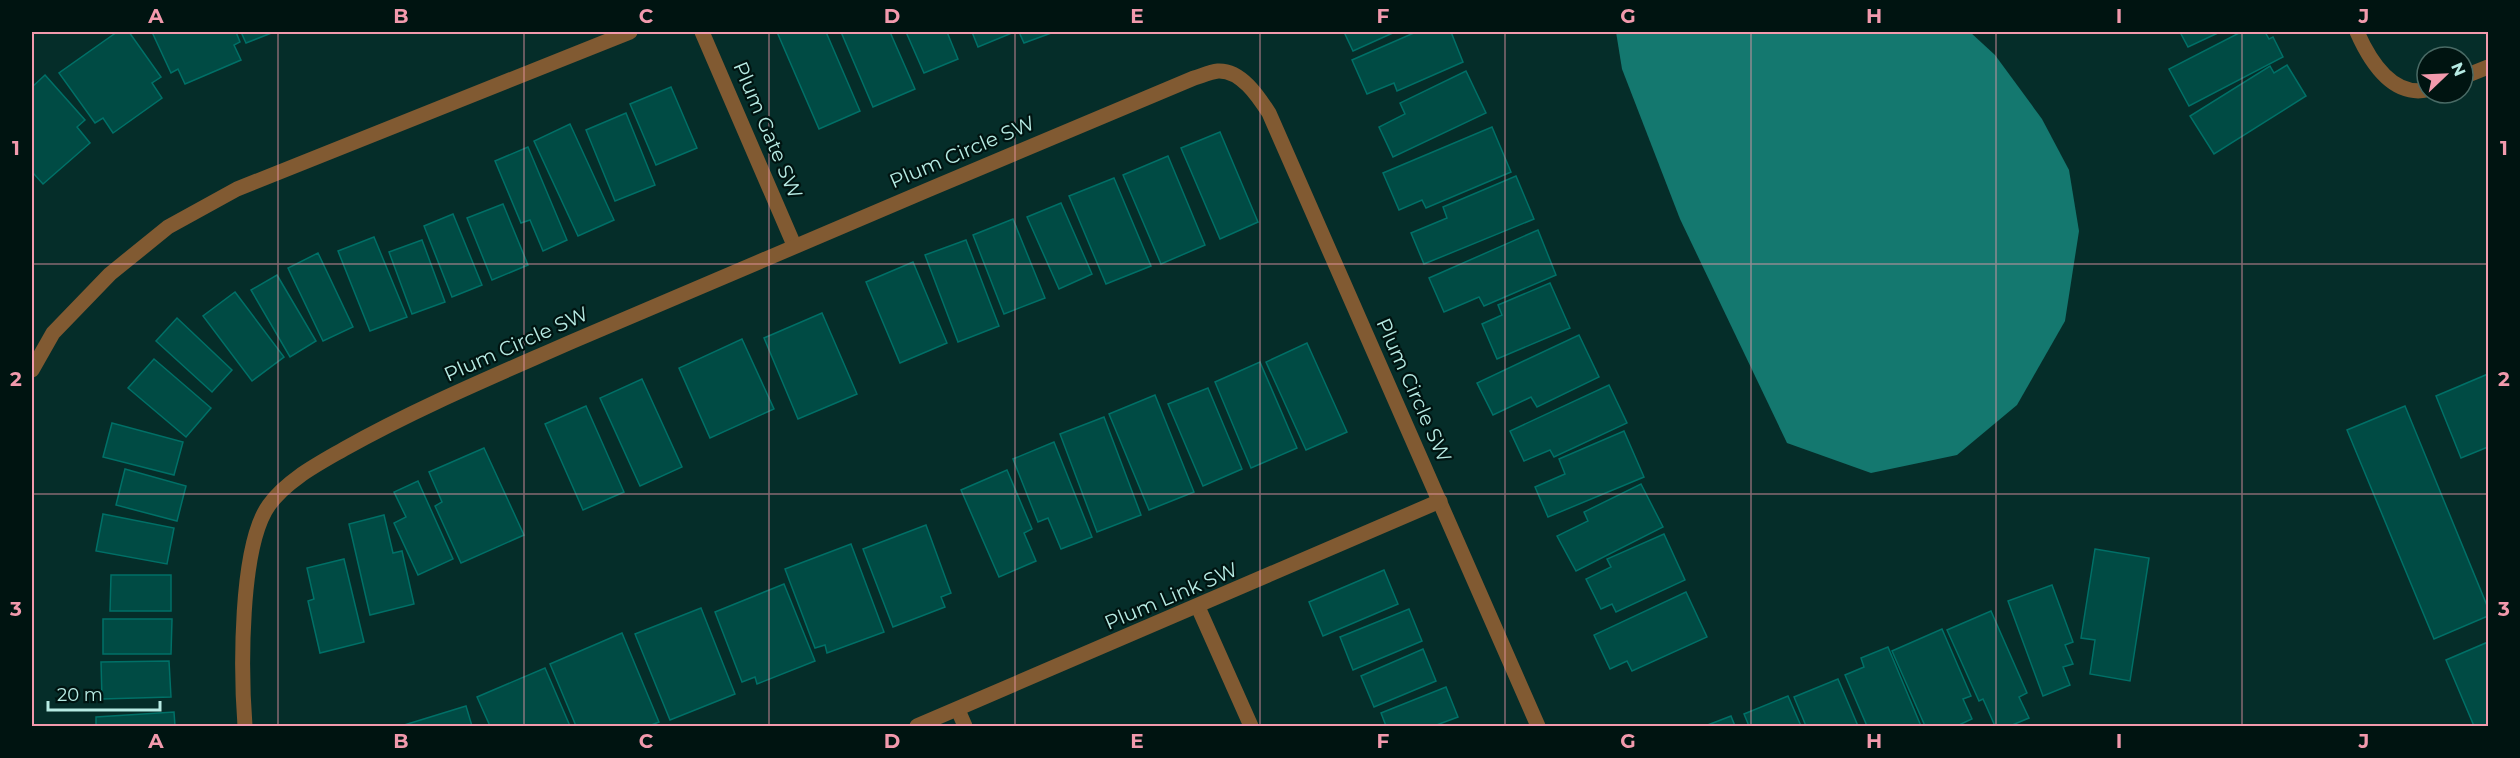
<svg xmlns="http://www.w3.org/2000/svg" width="2520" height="758" font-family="Montserrat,sans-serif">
  <rect width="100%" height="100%" fill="#052d29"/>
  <polygon fill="#14786f" points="1616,32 1970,32 1995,55 2042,119 2069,170 2079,231 2065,321 2017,405 1957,455 1871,473 1787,443 1680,219 1622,69"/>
  <g fill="#004b44" stroke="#007067" stroke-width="1.5">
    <polygon points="117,32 129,32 161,77 152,83 162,98 113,133 103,118 95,123 59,73"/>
    <polygon points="152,32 236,32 240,42 234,45 241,60 185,84 178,69 171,73"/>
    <polygon points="241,32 274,32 246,43"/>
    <polygon points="777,32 826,32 860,111 819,129"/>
    <polygon points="841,32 890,32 915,89 873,107"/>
    <polygon points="906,32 947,32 958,59 924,73"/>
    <polygon points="972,32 1011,32 1012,33 978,47"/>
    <polygon points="1019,32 1054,32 1024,43"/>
    <polygon points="1344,32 1395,32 1353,51"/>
    <polygon points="1416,32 1451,32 1463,62 1397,91 1394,83 1367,94 1352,60"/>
    <polygon points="2180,32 2220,32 2188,47"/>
    <polygon points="2241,32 2265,32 2269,39 2273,37 2283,57 2189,106 2169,69"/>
    <polygon points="2287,65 2306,96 2214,154 2190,116 2270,66 2274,73"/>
    <polygon points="1466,71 1486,113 1393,157 1379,127 1405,114 1400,103"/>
    <polygon points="45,75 85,120 77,127 90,143 43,184 34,174 32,176 32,87"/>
    <polygon points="671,87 697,148 656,165 630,104"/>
    <polygon points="626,113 655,185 615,201 586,130"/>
    <polygon points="570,124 614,220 578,236 534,141"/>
    <polygon points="1492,127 1511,172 1426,208 1422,200 1399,210 1383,173"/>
    <polygon points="1220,132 1258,222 1220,239 1181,148"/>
    <polygon points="528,147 567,240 543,251 530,220 521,223 495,161"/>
    <polygon points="1168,156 1205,245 1161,264 1123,175"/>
    <polygon points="1516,176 1534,219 1424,264 1411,233 1447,218 1443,207"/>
    <polygon points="1114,178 1151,266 1106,284 1069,196"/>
    <polygon points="1061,203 1092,274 1059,289 1027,217"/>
    <polygon points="503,204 528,265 492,280 467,218"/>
    <polygon points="453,214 482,285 452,297 424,226"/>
    <polygon points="1013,219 1045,298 1004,314 973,235"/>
    <polygon points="1538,230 1556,275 1484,306 1479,297 1444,312 1429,278"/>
    <polygon points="374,237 407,317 370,331 338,251"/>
    <polygon points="422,240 445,302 412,314 389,252"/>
    <polygon points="966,240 999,326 958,342 925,255"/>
    <polygon points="318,253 353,327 323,341 288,268"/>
    <polygon points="913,262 947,343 900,363 866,282"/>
    <polygon points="277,275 316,341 290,357 251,290"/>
    <polygon points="1550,283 1570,328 1497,359 1482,324 1502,315 1498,305"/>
    <polygon points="235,292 284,357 252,381 203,316"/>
    <polygon points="822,313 857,394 798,419 764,338"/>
    <polygon points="177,318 232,370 212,392 156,341"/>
    <polygon points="1579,335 1599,377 1537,407 1531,397 1493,415 1477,383"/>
    <polygon points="742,339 774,409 710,438 679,368"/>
    <polygon points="1307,343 1347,432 1306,450 1266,362"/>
    <polygon points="154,359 211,408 186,437 128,388"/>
    <polygon points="1260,362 1297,448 1251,468 1215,382"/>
    <polygon points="2488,374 2488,447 2461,458 2436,396"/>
    <polygon points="642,379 682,467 640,486 600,398"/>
    <polygon points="1609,385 1627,423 1554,457 1550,450 1524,461 1510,431"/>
    <polygon points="1208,388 1242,469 1203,486 1168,404"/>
    <polygon points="1155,395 1194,492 1149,510 1109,414"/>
    <polygon points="586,406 624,492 583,510 545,424"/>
    <polygon points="2405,406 2488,608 2488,616 2434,639 2347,430"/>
    <polygon points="1104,417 1141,515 1097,532 1060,434"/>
    <polygon points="112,423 183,442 174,475 103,457"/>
    <polygon points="1624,431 1644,477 1548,517 1535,487 1565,474 1559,459"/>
    <polygon points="1054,442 1092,537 1061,549 1048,518 1038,522 1013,459"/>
    <polygon points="484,448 524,535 461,563 435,506 442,502 429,472"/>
    <polygon points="125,469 186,486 177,521 116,505"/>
    <polygon points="1007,470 1032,529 1024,533 1036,561 999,577 961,490"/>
    <polygon points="418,481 453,559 418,575 394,523 406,517 394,492"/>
    <polygon points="1641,484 1663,527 1576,571 1557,536 1588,521 1584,512"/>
    <polygon points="103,514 174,528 167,564 96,551"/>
    <polygon points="384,515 393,553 402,551 414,604 370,615 349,524"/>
    <polygon points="926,525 951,593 941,597 945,607 893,627 863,549"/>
    <polygon points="1664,534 1685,580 1616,612 1612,604 1601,609 1586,579 1611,567 1607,559"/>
    <polygon points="851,544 884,632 827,653 825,645 815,648 785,569"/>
    <polygon points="2095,549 2149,558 2130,681 2090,674 2095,640 2081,638"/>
    <polygon points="344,559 364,642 320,653 308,601 314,599 307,568"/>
    <polygon points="1384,570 1398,604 1323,636 1309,602"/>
    <polygon points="111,575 171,575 171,611 110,611"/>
    <polygon points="784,584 815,661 757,684 755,677 742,682 715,612"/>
    <polygon points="2052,585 2073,642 2065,645 2073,664 2063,667 2070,685 2043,696 2008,601"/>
    <polygon points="1686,592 1707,637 1632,671 1627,661 1610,669 1594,635"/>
    <polygon points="701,608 735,694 670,720 635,634"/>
    <polygon points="1409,609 1422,641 1353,670 1340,637"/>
    <polygon points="1991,611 2027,693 2019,697 2029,718 2010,726 1995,726 1983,699 1979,701 1947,630"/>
    <polygon points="103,619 172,619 171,654 103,654"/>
    <polygon points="1942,629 1971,696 1963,699 1972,719 1961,724 1963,726 1925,726 1892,651"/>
    <polygon points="622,633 659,722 649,726 576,726 550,664"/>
    <polygon points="2488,642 2488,726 2474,726 2446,660"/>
    <polygon points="1888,647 1921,726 1867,726 1845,675 1864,667 1861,658"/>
    <polygon points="1423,649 1436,681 1374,707 1361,676"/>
    <polygon points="169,661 171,697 102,699 101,662"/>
    <polygon points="545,668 570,726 490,726 477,697"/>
    <polygon points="1838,679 1858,726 1806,726 1794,697"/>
    <polygon points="1446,687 1458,717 1434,726 1386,726 1381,713"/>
    <polygon points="1788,696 1801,726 1749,726 1744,714"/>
    <polygon points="466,706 472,726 401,726"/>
    <polygon points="174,712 175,726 96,726 96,717"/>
    <polygon points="1731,716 1735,726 1705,726"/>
  </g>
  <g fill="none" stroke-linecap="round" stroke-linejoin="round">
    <g stroke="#815a32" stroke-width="15">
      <polyline points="32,370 53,333 110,274 168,227 237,189 630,32"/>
      <polyline points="1198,607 1251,726"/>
    </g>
    <g stroke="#815a32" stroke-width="15">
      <polyline points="702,32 794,245"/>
      <path d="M 2357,32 C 2369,59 2391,97 2427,90"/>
      <polyline points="2463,77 2488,67"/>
      <polyline points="958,710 965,726"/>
      <path d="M 245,726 C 241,674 239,547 269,505 C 287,480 318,464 344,449 C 417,408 494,376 571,342 C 778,253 986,165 1194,78 C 1201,76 1210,72 1218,71 C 1241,70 1258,96 1269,113 L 1538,726"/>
      <polyline points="917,726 1440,501"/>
    </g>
  </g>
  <path fill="none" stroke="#f29aad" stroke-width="1.5" stroke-opacity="0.55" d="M 278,32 L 278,726M 524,32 L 524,726M 769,32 L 769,726M 1015,32 L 1015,726M 1260,32 L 1260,726M 1505,32 L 1505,726M 1751,32 L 1751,726M 1996,32 L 1996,726M 2242,32 L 2242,726M 32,264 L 2488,264M 32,494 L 2488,494"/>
  <g text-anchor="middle" stroke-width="4.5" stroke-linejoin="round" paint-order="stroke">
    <g font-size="20" fill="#b7ebe4" stroke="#001411">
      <text transform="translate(768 130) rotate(67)" y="7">Plum Gate SW</text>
      <text transform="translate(962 152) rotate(-23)" y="7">Plum Circle SW</text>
      <text transform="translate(516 344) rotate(-24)" y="7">Plum Circle SW</text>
      <text transform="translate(1414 390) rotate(66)" y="7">Plum Circle SW</text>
      <text transform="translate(1171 596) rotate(-23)" y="7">Plum Link SW</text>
    </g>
  </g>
  <rect width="2520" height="758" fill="none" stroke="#001411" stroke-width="66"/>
  <g transform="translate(2445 75) rotate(67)"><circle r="28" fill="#001411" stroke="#496a65" stroke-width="1.5"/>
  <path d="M0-4.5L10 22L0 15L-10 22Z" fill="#f29aad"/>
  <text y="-9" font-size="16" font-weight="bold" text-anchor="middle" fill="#b7ebe4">N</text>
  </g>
  <path d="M48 701v9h112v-9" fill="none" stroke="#b7ebe4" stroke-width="3"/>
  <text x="57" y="701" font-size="18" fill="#b7ebe4" stroke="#001411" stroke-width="4.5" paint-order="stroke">20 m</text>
  <rect x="33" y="33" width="2454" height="692" fill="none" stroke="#f29aad" stroke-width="2"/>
  <g font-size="20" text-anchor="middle" font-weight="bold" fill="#f29aad">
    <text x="156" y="23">A</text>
    <text x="401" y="23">B</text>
    <text x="646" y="23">C</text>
    <text x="892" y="23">D</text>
    <text x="1137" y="23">E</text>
    <text x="1383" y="23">F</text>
    <text x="1628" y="23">G</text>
    <text x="1874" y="23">H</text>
    <text x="2119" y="23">I</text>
    <text x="2364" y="23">J</text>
    <text x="16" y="155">1</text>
    <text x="2504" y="155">1</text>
    <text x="16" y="386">2</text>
    <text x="2504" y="386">2</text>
    <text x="16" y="616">3</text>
    <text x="2504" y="616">3</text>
    <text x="156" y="748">A</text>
    <text x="401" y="748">B</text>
    <text x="646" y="748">C</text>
    <text x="892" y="748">D</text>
    <text x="1137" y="748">E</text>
    <text x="1383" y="748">F</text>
    <text x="1628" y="748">G</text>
    <text x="1874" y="748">H</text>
    <text x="2119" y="748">I</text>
    <text x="2364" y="748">J</text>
  </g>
</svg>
